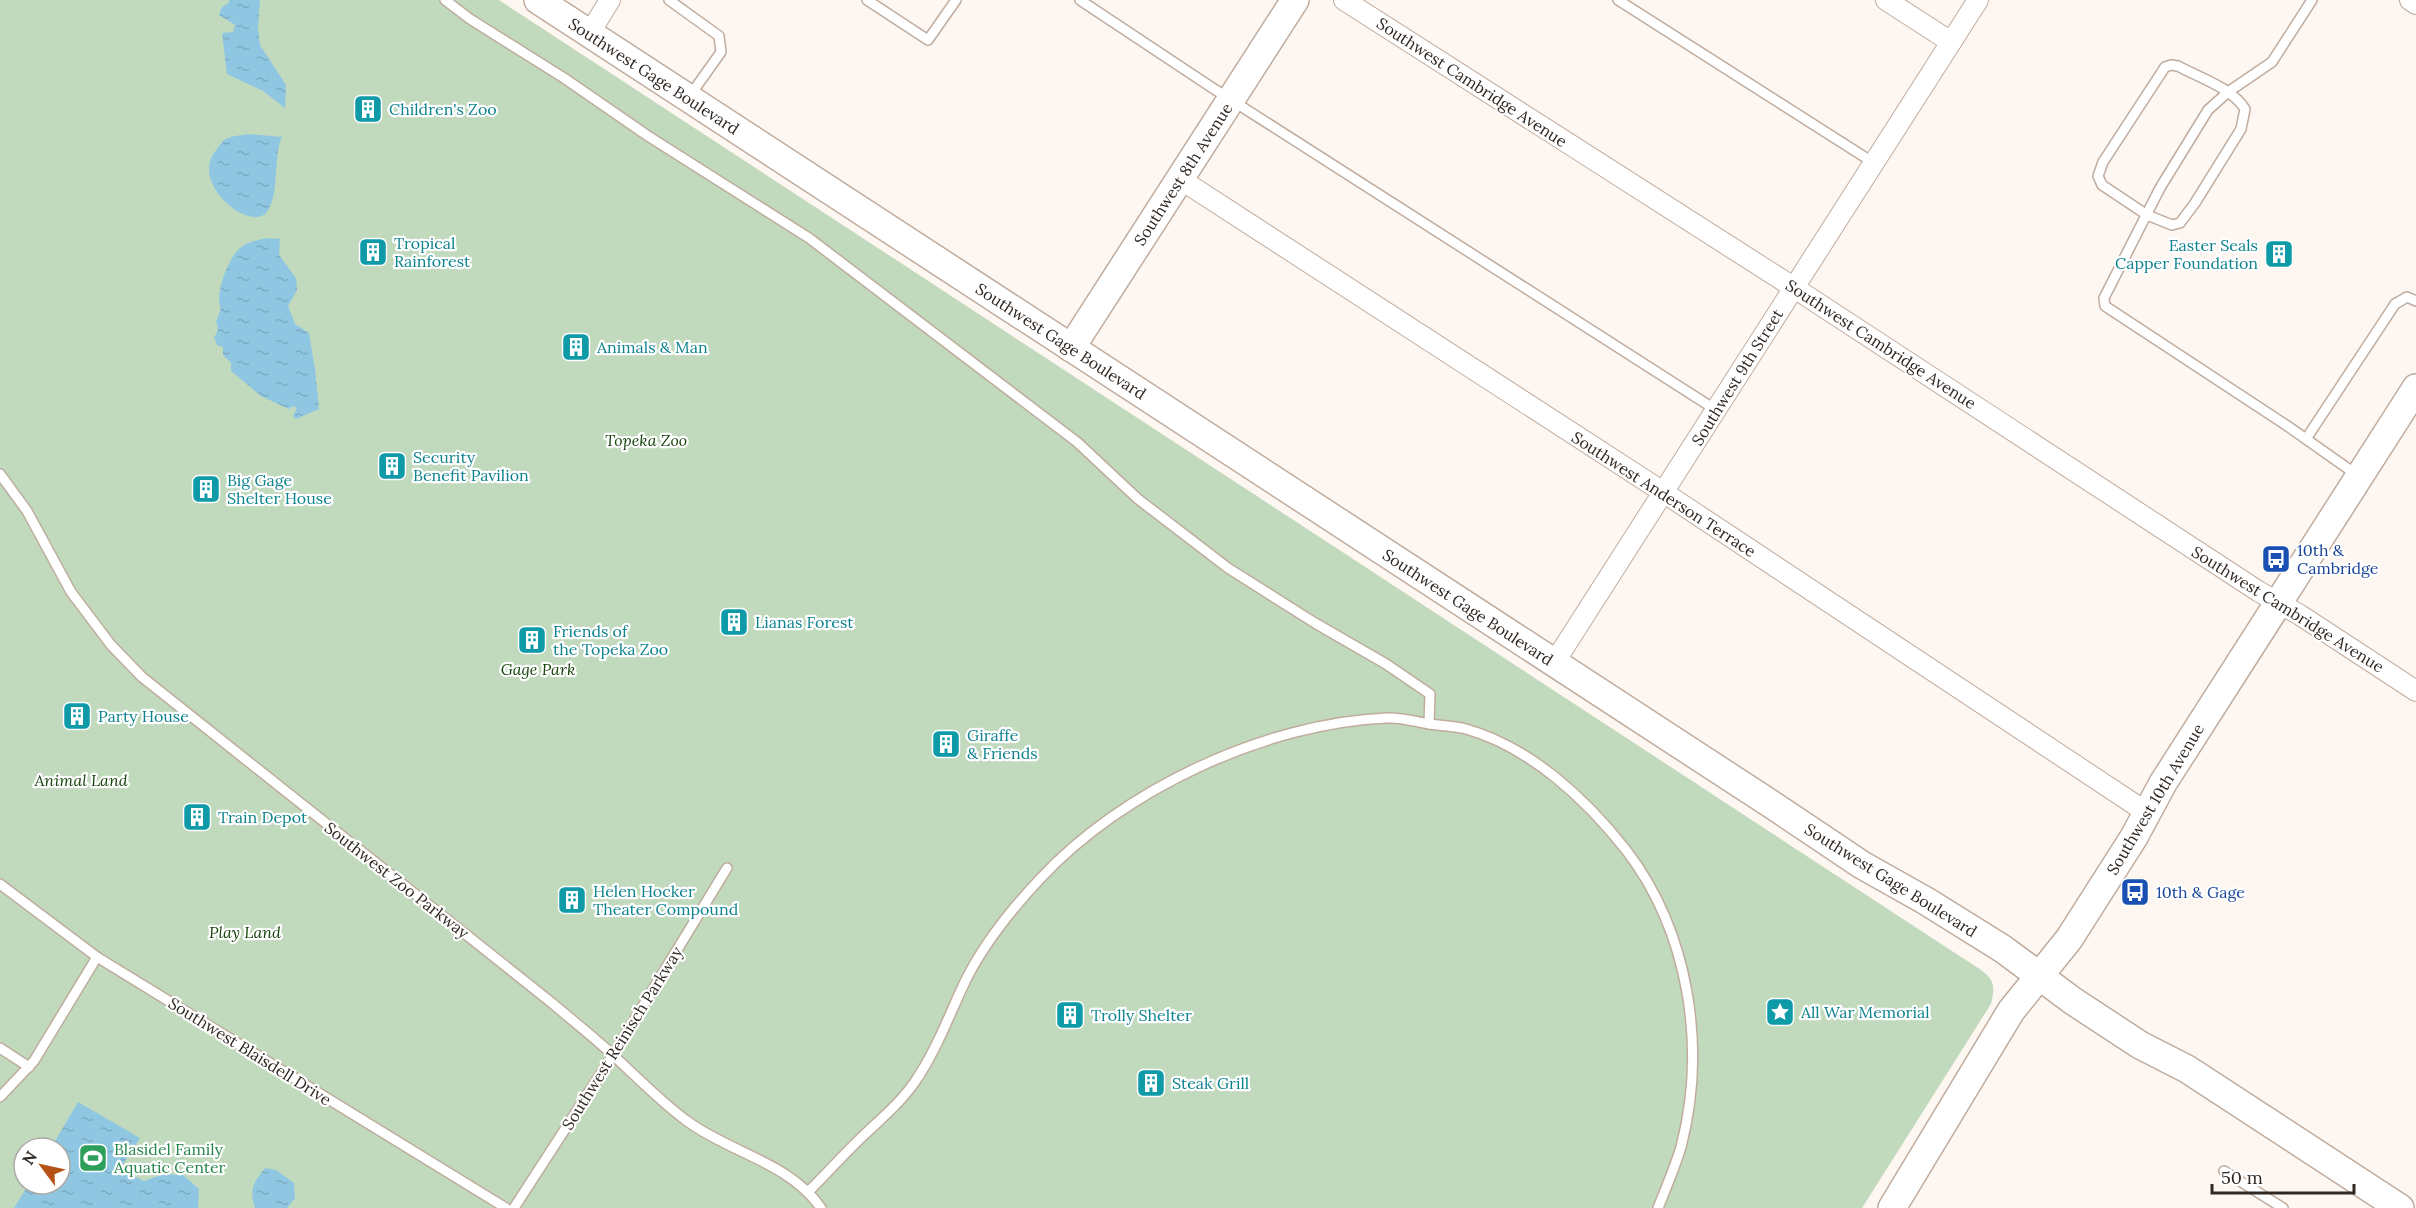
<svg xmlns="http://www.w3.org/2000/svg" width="2416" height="1208" font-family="Lora,serif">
  <defs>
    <pattern id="water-ripples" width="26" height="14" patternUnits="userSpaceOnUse" patternTransform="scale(1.5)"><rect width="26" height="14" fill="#8fc7e3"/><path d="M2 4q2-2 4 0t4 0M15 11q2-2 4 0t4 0" fill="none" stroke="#7cabc2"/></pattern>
  </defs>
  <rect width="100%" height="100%" fill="#fef6f0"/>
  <path fill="#c1d9bc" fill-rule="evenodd" d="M 0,0 L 499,0 L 1981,970 C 1995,980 1995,987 1991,1004 L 1862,1208 L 0,1208 ZM 24,1148 L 60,1148 L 60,1184 L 24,1184 Z"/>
  <g fill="url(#water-ripples)">
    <polygon points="229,0 260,0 258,28 260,45 286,85 285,108 263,91 227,74 222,33 233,32 235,25 219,15 222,7 229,3"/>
    <path d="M 249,134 L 282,137 C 273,154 280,198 266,213 C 249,231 192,185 214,153 C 218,148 221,142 226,139 C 232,136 242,135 249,134 Z"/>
    <path d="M 268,238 L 280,239 L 279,255 L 296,278 L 297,290 L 288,306 L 295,324 L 309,333 L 315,369 L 319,409 L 296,419 L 293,416 L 297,408 L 293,406 L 289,409 L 261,396 L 231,371 L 231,363 L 223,355 L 223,347 L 217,345 L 214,337 C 218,332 219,327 216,322 L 221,308 C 214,295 228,260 238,250 C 245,242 258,240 268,238 Z"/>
    <polygon points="78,1102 140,1138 120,1169 144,1181 164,1174 183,1175 199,1189 198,1208 14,1208 29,1184 60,1184 60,1148 51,1148"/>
    <path d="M 265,1168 L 276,1170 L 294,1183 L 295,1198 L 287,1208 L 255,1208 C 249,1189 253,1183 265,1168 Z"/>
  </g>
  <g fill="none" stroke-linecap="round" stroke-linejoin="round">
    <g stroke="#c0ac9e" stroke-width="12">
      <g id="lane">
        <polyline points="445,0 470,19 564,78 648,136 809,238 1077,442 1138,499 1228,568 1315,623 1386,664 1430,694 1429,724"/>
        <polyline points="669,0 719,36 721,52 689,97"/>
        <polyline points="867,0 928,40 956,0"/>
        <polyline points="1080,0 1211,87 1716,410"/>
        <polyline points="1618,0 1874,163"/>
        <polyline points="2312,0 2272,62 2228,92 2208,110 2160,188 2104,298 2105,306 2286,425 2357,475"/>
        <path d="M 2171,65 L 2178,66 C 2200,78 2232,88 2245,109 L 2241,129 L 2195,203 L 2180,223 L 2172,225 L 2147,215 L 2102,185 L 2098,176 L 2103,162 L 2165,67 Z"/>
        <polyline points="2306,439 2395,304 2407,297 2416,301"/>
        <path d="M 0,474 L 27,511 L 71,592 L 111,645 L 142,677 L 552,1003 C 573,1021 595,1038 615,1057 C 639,1079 661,1102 687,1121 C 730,1153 789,1162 821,1208"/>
        <polyline points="0,884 97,957 506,1208"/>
        <polyline points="0,1048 29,1067"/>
        <polyline points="0,1097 34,1061 97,957"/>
        <polyline points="2224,1171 2283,1208"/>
        <path d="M 808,1192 C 827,1173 845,1153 864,1135 C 882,1118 900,1103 914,1083 C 935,1053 948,1018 963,986 C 981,947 1010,911 1039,880 C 1122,790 1265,723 1387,718 C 1401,717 1416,722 1430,724 C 1442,726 1455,726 1466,729 C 1530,747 1586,799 1626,850 C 1689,932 1707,1047 1681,1147 C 1675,1167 1666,1188 1658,1208"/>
        <polyline points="514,1208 613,1055 727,868"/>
      </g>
    </g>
    <g stroke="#c0ac9e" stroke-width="22">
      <g id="street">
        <polyline points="1344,0 1793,287 2258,591 2300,615 2416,691"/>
        <polyline points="1886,0 1951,42"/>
        <polyline points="2410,0 2416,4"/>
        <polyline points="589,34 610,0"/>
        <polyline points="1180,179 1663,492 2146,812"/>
        <polyline points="1554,663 1978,0"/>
      </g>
    </g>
    <g stroke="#c0ac9e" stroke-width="30">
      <g id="secondary">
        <polyline points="538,0 1774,806 1862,865 1926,901 2003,949 2073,1001 2140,1045 2187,1069 2400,1208"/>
        <polyline points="1071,348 1295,0"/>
        <polyline points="1892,1208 2011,1011 2069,939 2134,837 2163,783 2416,388"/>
      </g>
    </g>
    <use href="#lane" stroke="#fff" stroke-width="9"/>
    <use href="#street" stroke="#fff" stroke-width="20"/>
    <use href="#secondary" stroke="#fff" stroke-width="27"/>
  </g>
  <defs>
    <g id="building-square" transform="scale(1.5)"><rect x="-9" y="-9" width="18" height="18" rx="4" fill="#0f9aa8" stroke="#fff"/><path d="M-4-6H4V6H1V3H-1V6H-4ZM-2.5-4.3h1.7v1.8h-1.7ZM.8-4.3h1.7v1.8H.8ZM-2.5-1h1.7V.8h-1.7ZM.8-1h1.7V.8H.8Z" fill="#fff"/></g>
    <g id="bus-square" transform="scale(1.5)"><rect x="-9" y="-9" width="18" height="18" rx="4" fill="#1a4fb4" stroke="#fff"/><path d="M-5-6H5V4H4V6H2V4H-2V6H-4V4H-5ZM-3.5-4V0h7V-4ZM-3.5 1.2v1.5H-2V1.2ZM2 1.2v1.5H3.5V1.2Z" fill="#fff"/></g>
    <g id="sight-square" transform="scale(1.5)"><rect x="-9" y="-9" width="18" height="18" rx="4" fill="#0f9aa8" stroke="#fff"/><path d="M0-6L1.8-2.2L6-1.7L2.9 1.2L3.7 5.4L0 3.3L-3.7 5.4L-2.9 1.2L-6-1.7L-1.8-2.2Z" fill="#fff"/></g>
    <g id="stadium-square" transform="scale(1.5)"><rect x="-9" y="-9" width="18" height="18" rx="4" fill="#2e9e5b" stroke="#fff"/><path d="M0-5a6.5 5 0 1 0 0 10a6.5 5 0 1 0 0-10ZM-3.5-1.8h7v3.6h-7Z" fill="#fff"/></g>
  </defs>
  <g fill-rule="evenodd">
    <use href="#building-square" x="368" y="109"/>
    <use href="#building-square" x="373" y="252"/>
    <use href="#building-square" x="2279" y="254"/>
    <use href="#building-square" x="576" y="347"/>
    <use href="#building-square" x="392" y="466"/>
    <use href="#building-square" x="206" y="489"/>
    <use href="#bus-square" x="2276" y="559"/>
    <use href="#building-square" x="734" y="622"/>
    <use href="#building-square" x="532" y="640"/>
    <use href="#building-square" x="77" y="716"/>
    <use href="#building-square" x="946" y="744"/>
    <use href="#building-square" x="197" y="817"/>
    <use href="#bus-square" x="2135" y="892"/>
    <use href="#building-square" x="572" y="900"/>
    <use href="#sight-square" x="1780" y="1012"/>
    <use href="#building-square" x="1070" y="1015"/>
    <use href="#building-square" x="1151" y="1083"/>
    <use href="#stadium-square" x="93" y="1158"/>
  </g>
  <g text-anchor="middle" stroke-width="4.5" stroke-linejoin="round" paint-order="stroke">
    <g font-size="16" fill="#302823" stroke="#fff">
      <text transform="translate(654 76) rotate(33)" y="6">Southwest Gage Boulevard</text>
      <text transform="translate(1472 82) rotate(33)" y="6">Southwest Cambridge Avenue</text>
      <text transform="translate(1183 174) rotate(-57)" y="6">Southwest 8th Avenue</text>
      <text transform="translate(1061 341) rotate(33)" y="6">Southwest Gage Boulevard</text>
      <text transform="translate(1881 344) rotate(33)" y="6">Southwest Cambridge Avenue</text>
      <text transform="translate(1737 377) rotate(-58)" y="6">Southwest 9th Street</text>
      <text transform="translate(1664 494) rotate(33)" y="6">Southwest Anderson Terrace</text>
      <text transform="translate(1468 607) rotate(33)" y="6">Southwest Gage Boulevard</text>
      <text transform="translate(2288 609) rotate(32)" y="6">Southwest Cambridge Avenue</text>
      <text transform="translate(2155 799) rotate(-59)" y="6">Southwest 10th Avenue</text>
      <text transform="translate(397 880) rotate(38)" y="6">Southwest Zoo Parkway</text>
      <text transform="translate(1891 880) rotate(32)" y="6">Southwest Gage Boulevard</text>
      <text transform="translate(622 1038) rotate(-58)" y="6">Southwest Reinisch Parkway</text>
      <text transform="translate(250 1051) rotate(32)" y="6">Southwest Blaisdell Drive</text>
    </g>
    <g font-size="16" fill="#0d838f" stroke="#fff" text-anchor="start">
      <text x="389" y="115">Children's Zoo</text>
      <text x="394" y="249">Tropical<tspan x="394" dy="18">Rainforest</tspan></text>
      <text x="2258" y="251" text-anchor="end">Easter Seals<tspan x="2258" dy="18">Capper Foundation</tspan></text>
      <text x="597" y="353">Animals &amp; Man</text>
      <text x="413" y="463">Security<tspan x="413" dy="18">Benefit Pavilion</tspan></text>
      <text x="227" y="486">Big Gage<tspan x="227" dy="18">Shelter House</tspan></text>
      <text x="755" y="628">Lianas Forest</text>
      <text x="553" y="637">Friends of<tspan x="553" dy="18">the Topeka Zoo</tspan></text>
      <text x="98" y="722">Party House</text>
      <text x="967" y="741">Giraffe<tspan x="967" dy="18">&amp; Friends</tspan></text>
      <text x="218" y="823">Train Depot</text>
      <text x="593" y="897">Helen Hocker<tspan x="593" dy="18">Theater Compound</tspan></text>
      <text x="1801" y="1018">All War Memorial</text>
      <text x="1091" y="1021">Trolly Shelter</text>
      <text x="1172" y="1089">Steak Grill</text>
    </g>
    <g font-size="16" font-style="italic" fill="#15440b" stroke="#fff">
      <text x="646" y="446">Topeka Zoo</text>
      <text x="538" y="675">Gage Park</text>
      <text x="81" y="786">Animal Land</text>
      <text x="245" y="938">Play Land</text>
    </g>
    <g font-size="16" fill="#164399" stroke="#fff" text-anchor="start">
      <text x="2297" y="556">10th &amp;<tspan x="2297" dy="18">Cambridge</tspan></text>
      <text x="2156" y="898">10th &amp; Gage</text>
    </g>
    <g font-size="16" fill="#27864d" stroke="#fff" text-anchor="start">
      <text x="114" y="1155">Blasidel Family<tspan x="114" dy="18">Aquatic Center</tspan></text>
    </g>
  </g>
  <g transform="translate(42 1166) rotate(303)"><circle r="28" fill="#ffffff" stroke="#aca9a7" stroke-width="1.5"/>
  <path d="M0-4.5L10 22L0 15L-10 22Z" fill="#b55317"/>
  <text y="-9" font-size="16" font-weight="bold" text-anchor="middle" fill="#302823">N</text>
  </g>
  <path d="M2212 1184v9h142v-9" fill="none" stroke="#302823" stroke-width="3"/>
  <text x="2221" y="1184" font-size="18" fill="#302823" stroke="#ffffff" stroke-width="4.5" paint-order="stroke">50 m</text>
</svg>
